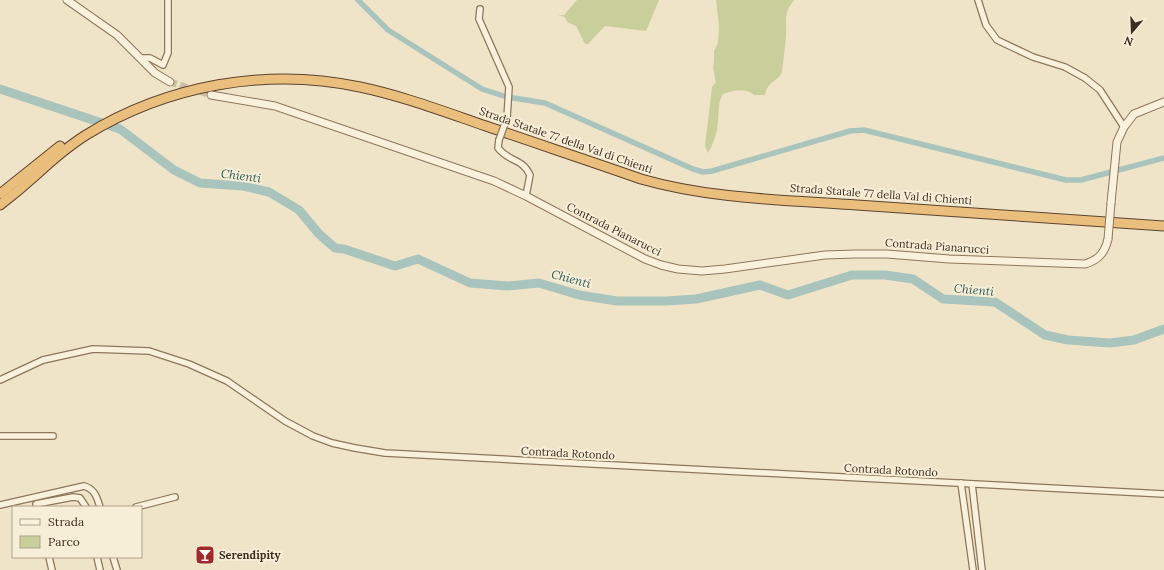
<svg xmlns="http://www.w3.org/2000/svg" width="1164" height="570" font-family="Lora,serif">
  <rect width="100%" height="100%" fill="#f0e4c8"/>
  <g fill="#c9cf9b">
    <polygon points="577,0 659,0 646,31 605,26 588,44 585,44 576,26 567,22 565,17 558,15 564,15"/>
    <path d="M 716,0 L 794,0 C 783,14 787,21 786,37 C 785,49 783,61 782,72 C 777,83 768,80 765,95 L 754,95 C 745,87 733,91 723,94 C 718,102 719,110 718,119 C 718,131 714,143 708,153 L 705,146 L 712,87 L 716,82 L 713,68 L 714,61 L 714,51 L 718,43 L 719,26 Z"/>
  </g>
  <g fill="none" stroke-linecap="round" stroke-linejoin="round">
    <polyline stroke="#a9c4bc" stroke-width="5.5" points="358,0 388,30 482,89 507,97 545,103 693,169 703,172 712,171 850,131 864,130 1066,180 1081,180 1164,158"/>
    <polyline stroke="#a9c4bc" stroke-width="9" points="0,89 120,129 174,170 200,183 243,186 269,192 299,210 319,234 335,248 344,249 395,266 418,259 470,283 507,286 539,283 579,295 617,301 666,301 696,299 760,285 788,295 852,275 885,275 913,279 943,299 995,302 1045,335 1068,340 1110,343 1134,340 1164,329"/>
    <polyline stroke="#ccc0a6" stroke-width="7" stroke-dasharray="7 3.5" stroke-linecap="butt" points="170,82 211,95"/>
    <g stroke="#8d765c" stroke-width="8">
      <g id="minor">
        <polyline points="978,0 986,25 997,40 1033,57 1065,67 1085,78 1100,90 1124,127"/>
        <polyline points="480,9 479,19 509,87 507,118"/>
        <polyline points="140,58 150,58 163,65 168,53 168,0"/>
        <path d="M 499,140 L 498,148 C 510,163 521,157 530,175 L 526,196"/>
        <polyline points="0,380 43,360 93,349 149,351 189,364 227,381 285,421 313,436 332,443 355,448 385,453 1164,494"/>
        <polyline points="0,436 53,436"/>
        <polyline points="961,483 973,570"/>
        <polyline points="972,484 982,570"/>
        <path d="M 0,505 L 84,486 C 95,489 97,498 100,507"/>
        <polyline points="37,507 36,504 73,497 80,498 86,507"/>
        <polyline points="136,507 175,497"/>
        <polyline points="49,557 52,570"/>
        <polyline points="97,557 100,570"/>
        <polyline points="113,557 117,570"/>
      </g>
    </g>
    <g stroke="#8d765c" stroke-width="9">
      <g id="tertiary">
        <polyline points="67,0 117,35 155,73 170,82"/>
        <path d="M 211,95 L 275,106 L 494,181 L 526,196 L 645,259 L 661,265 L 678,269 L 702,271 L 725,269 L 825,255 L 855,254 L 887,254 L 949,259 L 1085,264 C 1099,260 1105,252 1108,239"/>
        <polyline points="1111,203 1117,142 1124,127 1134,114 1164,102"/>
      </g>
    </g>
    <g stroke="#5b4430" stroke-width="11">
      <g id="trunk">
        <polyline points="0,194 60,146"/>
        <path d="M 0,205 C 12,196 24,186 35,176 C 51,161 67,147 86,135 C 167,85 267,67 360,87 C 403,96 445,112 486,126 C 538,144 590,161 641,179 C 710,199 786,200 857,205 C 959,212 1062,219 1164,226"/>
      </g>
    </g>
    <use href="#minor" stroke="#faf1dc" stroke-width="5.5"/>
    <use href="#tertiary" stroke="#faf1dc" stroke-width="7"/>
    <use href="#trunk" stroke="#eabe7c" stroke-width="9"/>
    <g stroke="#8d765c" stroke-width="8" stroke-linecap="butt">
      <polyline id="minor-bridge" points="499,140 507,118"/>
    </g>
    <g stroke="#8d765c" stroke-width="9" stroke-linecap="butt">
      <polyline id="tertiary-bridge" points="1108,239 1111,203"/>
    </g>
    <use href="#minor-bridge" stroke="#faf1dc" stroke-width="5.5"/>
    <use href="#tertiary-bridge" stroke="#faf1dc" stroke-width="7"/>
  </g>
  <defs>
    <g id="bar-square" transform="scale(1)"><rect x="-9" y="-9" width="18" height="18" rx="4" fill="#9e2a2b" stroke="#f7eed8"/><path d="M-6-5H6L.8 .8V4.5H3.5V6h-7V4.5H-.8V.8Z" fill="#fff"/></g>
  </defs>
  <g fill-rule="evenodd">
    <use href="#bar-square" x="205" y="555"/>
  </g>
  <g text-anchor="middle" stroke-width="4" stroke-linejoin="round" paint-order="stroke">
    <g font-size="11" fill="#3d2e20" stroke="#f7eed8">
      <text transform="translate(566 140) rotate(19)" y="4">Strada Statale 77 della Val di Chienti</text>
      <text transform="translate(881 194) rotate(4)" y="4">Strada Statale 77 della Val di Chienti</text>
      <text transform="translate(614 229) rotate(27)" y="4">Contrada Pianarucci</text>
      <text transform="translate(937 246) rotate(4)" y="4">Contrada Pianarucci</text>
      <text transform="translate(568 453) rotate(3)" y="4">Contrada Rotondo</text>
      <text transform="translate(891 470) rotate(3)" y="4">Contrada Rotondo</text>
    </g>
    <g font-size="11" font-weight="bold" fill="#3d2e20" stroke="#f7eed8" text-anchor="start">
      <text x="219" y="559">Serendipity</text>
    </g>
    <g font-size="12" font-style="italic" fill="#2f5d5a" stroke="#f7eed8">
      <text transform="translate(241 176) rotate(7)" y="4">Chienti</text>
      <text transform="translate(571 279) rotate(15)" y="4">Chienti</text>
      <text transform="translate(974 290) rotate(5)" y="4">Chienti</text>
    </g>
  </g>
  <rect x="12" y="506" width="130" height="52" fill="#f7eed8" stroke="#ada18e"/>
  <rect x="20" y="519" width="20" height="6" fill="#faf1dc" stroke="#ada18e"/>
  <text x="48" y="526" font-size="12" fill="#3d2e20">Strada</text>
  <rect x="20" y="536" width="20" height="12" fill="#c9cf9b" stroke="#ada18e"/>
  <text x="48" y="546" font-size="12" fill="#3d2e20">Parco</text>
  <g transform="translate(1132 32) rotate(199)" stroke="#f7eed8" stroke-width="3" paint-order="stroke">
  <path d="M0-3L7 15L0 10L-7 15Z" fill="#3d2e20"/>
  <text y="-6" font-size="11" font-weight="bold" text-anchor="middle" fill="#3d2e20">N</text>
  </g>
</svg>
